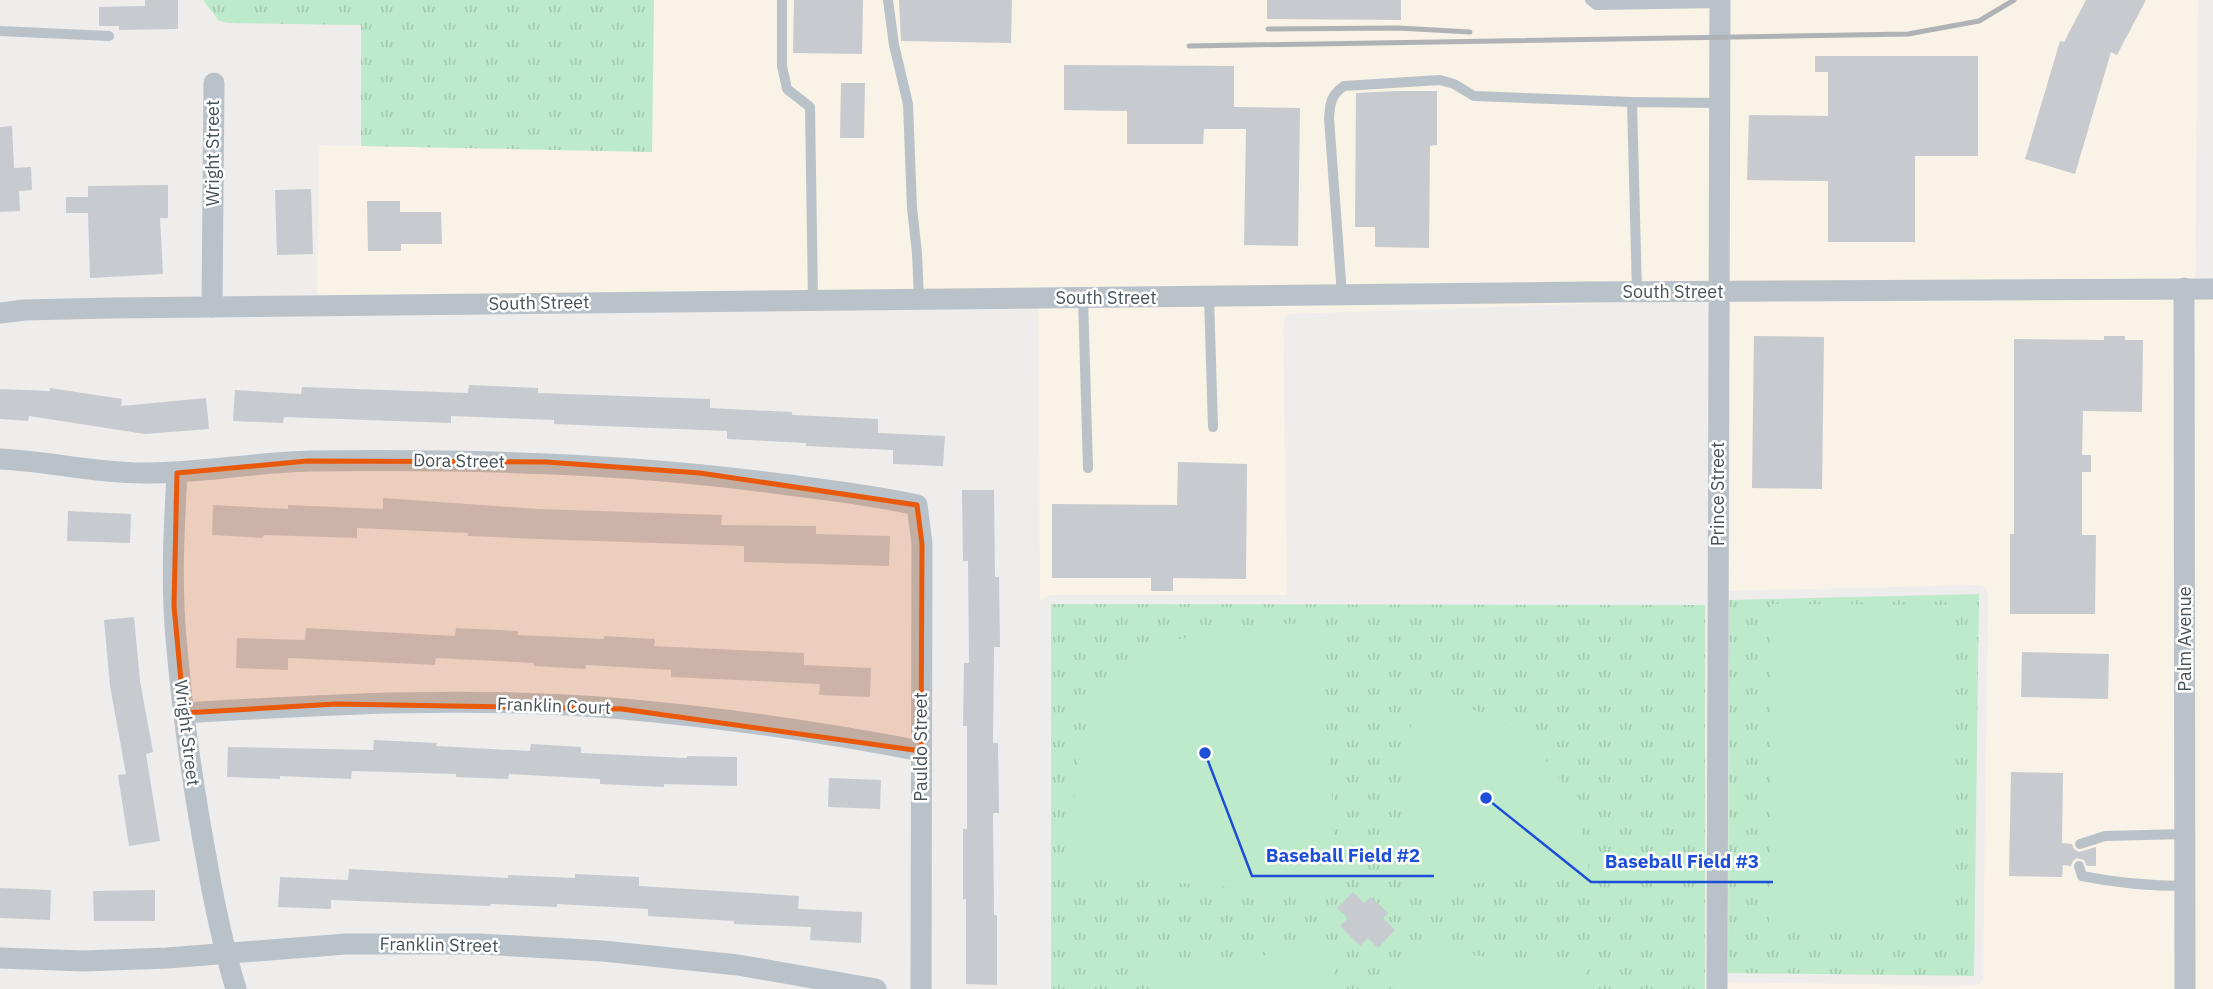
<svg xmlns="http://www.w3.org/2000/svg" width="2213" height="989" font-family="'IBM Plex Sans',sans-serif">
  <defs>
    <pattern id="grass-tufts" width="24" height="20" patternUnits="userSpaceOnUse" patternTransform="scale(1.75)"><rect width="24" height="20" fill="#bdeacb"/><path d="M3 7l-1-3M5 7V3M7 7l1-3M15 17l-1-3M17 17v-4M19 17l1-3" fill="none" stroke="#a4cab0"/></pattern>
  </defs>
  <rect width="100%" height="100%" fill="#efecec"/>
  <path fill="#f9f2e6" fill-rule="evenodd" d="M 654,0 L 2198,0 L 2195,292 L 2213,293 L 2213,989 L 1714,989 L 1712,304 L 1705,300 L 1289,314 L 1285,318 L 1283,323 L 1287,595 L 1051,595 L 1040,600 L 1038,300 L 317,307 L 319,145 L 652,152 ZM 1979,585 L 1986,588 L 1988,594 L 1983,979 L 1979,984 L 1974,986 L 1725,982 L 1724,593 L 1729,591 Z"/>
  <g fill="url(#grass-tufts)">
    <polygon points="203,0 654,0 652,152 361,146 361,25 229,23 219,21"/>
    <polygon points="1979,594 1974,976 1728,973 1729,600"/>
    <polygon points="1051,604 1705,605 1705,989 1051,989"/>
  </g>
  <g fill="#bdeacb">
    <polygon points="1772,604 1956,605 1954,928 1769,926"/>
    <path d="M 1318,622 L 1332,797 L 1333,838 L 1341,843 L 1341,871 L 1316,895 L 1289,895 L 1282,889 L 1244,888 L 1064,874 C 1068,844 1072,814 1076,784 C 1079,760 1082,733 1091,710 C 1123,626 1243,628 1318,622 Z"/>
    <path d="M 1414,700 C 1516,701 1578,773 1589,871 L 1462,885 L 1462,889 L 1411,889 L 1393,871 L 1394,824 L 1400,823 Z"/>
    <polygon points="1413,947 1461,948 1461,954 1586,968 1586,989 1394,989 1394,967"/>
    <polygon points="1266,949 1314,949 1335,968 1336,989 1155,989 1152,967 1266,955"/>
  </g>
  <g fill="#c7cacf">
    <polygon points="145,0 178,0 178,29 119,30 119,26 99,26 99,7 145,6"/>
    <polygon points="794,0 863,0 862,54 793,53"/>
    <polygon points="899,0 1012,0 1011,43 901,41"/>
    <polygon points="1267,0 1401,0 1401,20 1267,19"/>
    <polygon points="2086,0 2146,0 2117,55 2111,52 2075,174 2025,159 2060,41 2064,42"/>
    <polygon points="1815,56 1978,56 1978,156 1915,156 1915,242 1828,242 1828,181 1747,180 1749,115 1828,116 1828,72 1815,72"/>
    <polygon points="1064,65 1234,66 1234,107 1300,108 1298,246 1244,245 1246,129 1204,129 1203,144 1127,144 1127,111 1064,110"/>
    <polygon points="841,83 865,83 864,138 840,138"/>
    <polygon points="1396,91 1437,91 1437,145 1430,146 1429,248 1375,247 1375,227 1355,227 1356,93"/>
    <polygon points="12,126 14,168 31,167 32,190 19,191 20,211 0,212 0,127"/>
    <polygon points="168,185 168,218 160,218 163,274 90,278 88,213 66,213 66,197 88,197 88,186"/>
    <polygon points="311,189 313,254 277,255 275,190"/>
    <polygon points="367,201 400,201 400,212 441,212 442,244 401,244 401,251 368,251"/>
    <polygon points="1754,336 1824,337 1822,489 1752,488"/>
    <polygon points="2104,336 2125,336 2125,340 2143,340 2142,412 2083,411 2082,455 2091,455 2091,472 2082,472 2082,535 2096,535 2095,614 2010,614 2010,534 2014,534 2014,339 2104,340"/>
    <polygon points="469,385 538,388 538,393 710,399 710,408 792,412 792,415 878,419 878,433 945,436 943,466 893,464 893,450 806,446 806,443 727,439 727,431 554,424 554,420 451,416 451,423 284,417 283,423 233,421 235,390 301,394 302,387 468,393"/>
    <polygon points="50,388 122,399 121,406 206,398 209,429 145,434 29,416 28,421 0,419 0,389 50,391"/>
    <polygon points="1178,462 1247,464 1246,579 1173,578 1173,591 1151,591 1151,578 1052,578 1052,504 1177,505"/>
    <polygon points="962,490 994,490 995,577 999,577 1000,647 994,647 993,743 998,743 999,813 993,813 994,915 997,915 997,985 966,984 966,899 963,899 963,829 967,829 967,726 963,726 964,663 969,663 968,561 963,561"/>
    <polygon points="383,498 539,509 722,515 721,525 816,526 816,534 890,536 889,566 744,562 744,546 537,539 468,536 468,533 357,528 357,538 264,535 263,538 212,535 213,505 288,509 288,505 383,509"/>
    <polygon points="68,511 131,514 130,543 67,541"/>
    <polygon points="134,617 140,681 153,752 146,754 160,841 129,846 118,775 126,774 110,686 104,620"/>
    <polygon points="306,628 455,636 456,628 518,631 518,635 604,639 604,636 655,639 654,646 804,653 804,665 871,668 870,697 819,695 820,684 671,677 671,670 586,665 586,669 534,666 534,663 436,658 435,665 288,658 288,670 236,668 237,638 305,640"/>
    <polygon points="2022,652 2109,654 2108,699 2021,697"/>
    <polygon points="374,740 437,743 436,746 530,751 531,744 581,747 581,753 687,758 687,756 737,757 737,786 664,784 664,787 600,784 600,779 509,774 508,779 456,777 456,774 352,771 351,779 280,776 280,779 227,777 228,747 373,750"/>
    <polygon points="2011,772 2063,773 2062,843 2072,844 2074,849 2079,852 2096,847 2096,866 2087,866 2084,860 2077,858 2073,861 2071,866 2063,865 2062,877 2009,876"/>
    <polygon points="829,778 881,780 880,809 828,807"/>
    <polygon points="349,869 508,878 508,875 575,878 575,874 639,877 639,886 799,896 798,909 862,912 861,943 810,940 811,927 734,924 734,921 648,916 648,909 557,904 557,907 491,904 490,906 331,900 331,909 278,907 280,877 348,880"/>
    <polygon points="0,888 51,890 50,920 0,918"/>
    <polygon points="155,890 155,921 94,921 93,891"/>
    <polygon points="1353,892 1364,903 1371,897 1388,913 1383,918 1395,930 1378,948 1368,938 1360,946 1340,926 1348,918 1337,908"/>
  </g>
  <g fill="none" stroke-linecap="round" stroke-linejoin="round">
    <g stroke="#b9c2c8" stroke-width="10">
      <polyline points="782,0 782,66 787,89 810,107 813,300"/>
      <polyline points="888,0 894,45 908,104 912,208 917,253 919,299"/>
      <polyline points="1590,0 1596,5 1720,3"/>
      <polyline points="0,31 109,36"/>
      <polyline points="1637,292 1632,102 1719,103"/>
      <path d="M 1342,295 L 1329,118 C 1330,103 1331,95 1344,86 L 1440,80 L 1454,84 L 1474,96 L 1632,102"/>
      <polyline points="1209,297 1213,427"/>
      <polyline points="1083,298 1088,468"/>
      <polyline points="2080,844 2105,836 2185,834"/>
      <path d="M 2079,866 L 2082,876 C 2116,883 2151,886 2186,886"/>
    </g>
    <g stroke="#b9c2c8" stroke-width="21">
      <polyline points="2184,288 2185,989"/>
      <polyline points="212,307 214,83"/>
      <polyline points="0,313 24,310 112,308 1586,292 2213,289"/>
      <path d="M 0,459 C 48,461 94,473 142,473 C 198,474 254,462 311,461 C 468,459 624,463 781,484 C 826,490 872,495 917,505 L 922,544 L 921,989"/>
      <path d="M 177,473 C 174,528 171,583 176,638 C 181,698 189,758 199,817 C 209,875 219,933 236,989"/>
      <path d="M 184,713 C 330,704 477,696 623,709 C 723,718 823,732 921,751"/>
      <polyline points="0,958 84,961 167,958 346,944 479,944 603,951 738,965 876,989"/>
      <polyline points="1717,989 1720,0"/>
    </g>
    <g stroke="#afb2b6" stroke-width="5">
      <polyline points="1268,29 1398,28 1470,32"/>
      <polyline points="1189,46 1908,34 1979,21 2014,0"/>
    </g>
  </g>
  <path fill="#e8590c" fill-opacity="0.2" stroke="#e8590c" stroke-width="5" stroke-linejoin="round" d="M 307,461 L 546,462 L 700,473 L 917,505 L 922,544 L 921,751 L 622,709 L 336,704 L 184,713 L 174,606 L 177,473 Z"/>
  <g text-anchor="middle" stroke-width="5" stroke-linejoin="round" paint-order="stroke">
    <g font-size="18" fill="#465158" stroke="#fff">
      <text transform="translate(213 153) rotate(-90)" y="6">Wright Street</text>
      <text x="1673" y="298">South Street</text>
      <text x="1106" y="304">South Street</text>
      <text transform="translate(539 303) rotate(-1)" y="6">South Street</text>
      <text transform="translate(459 461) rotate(1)" y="6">Dora Street</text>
      <text transform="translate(1718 494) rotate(-90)" y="6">Prince Street</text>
      <text transform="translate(2185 639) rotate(-90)" y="6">Palm Avenue</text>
      <text transform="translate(554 706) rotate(2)" y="6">Franklin Court</text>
      <text transform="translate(187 733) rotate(83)" y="6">Wright Street</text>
      <text transform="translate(921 747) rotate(-90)" y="6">Pauldo Street</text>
      <text transform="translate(439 945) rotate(1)" y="6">Franklin Street</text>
    </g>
  </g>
  <path fill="none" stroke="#1d4ed8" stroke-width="2.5" d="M1205 753L1252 876H1434M1486 798L1591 882H1773"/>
  <g fill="#1d4ed8" stroke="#fff" stroke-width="2.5">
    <circle cx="1205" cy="753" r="7"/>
    <circle cx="1486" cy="798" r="7"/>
  </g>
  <g font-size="19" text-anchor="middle" font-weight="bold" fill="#1d4ed8" stroke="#fff" stroke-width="5" stroke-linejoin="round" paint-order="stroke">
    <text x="1343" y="862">Baseball Field #2</text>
    <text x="1682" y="868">Baseball Field #3</text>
  </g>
</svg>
